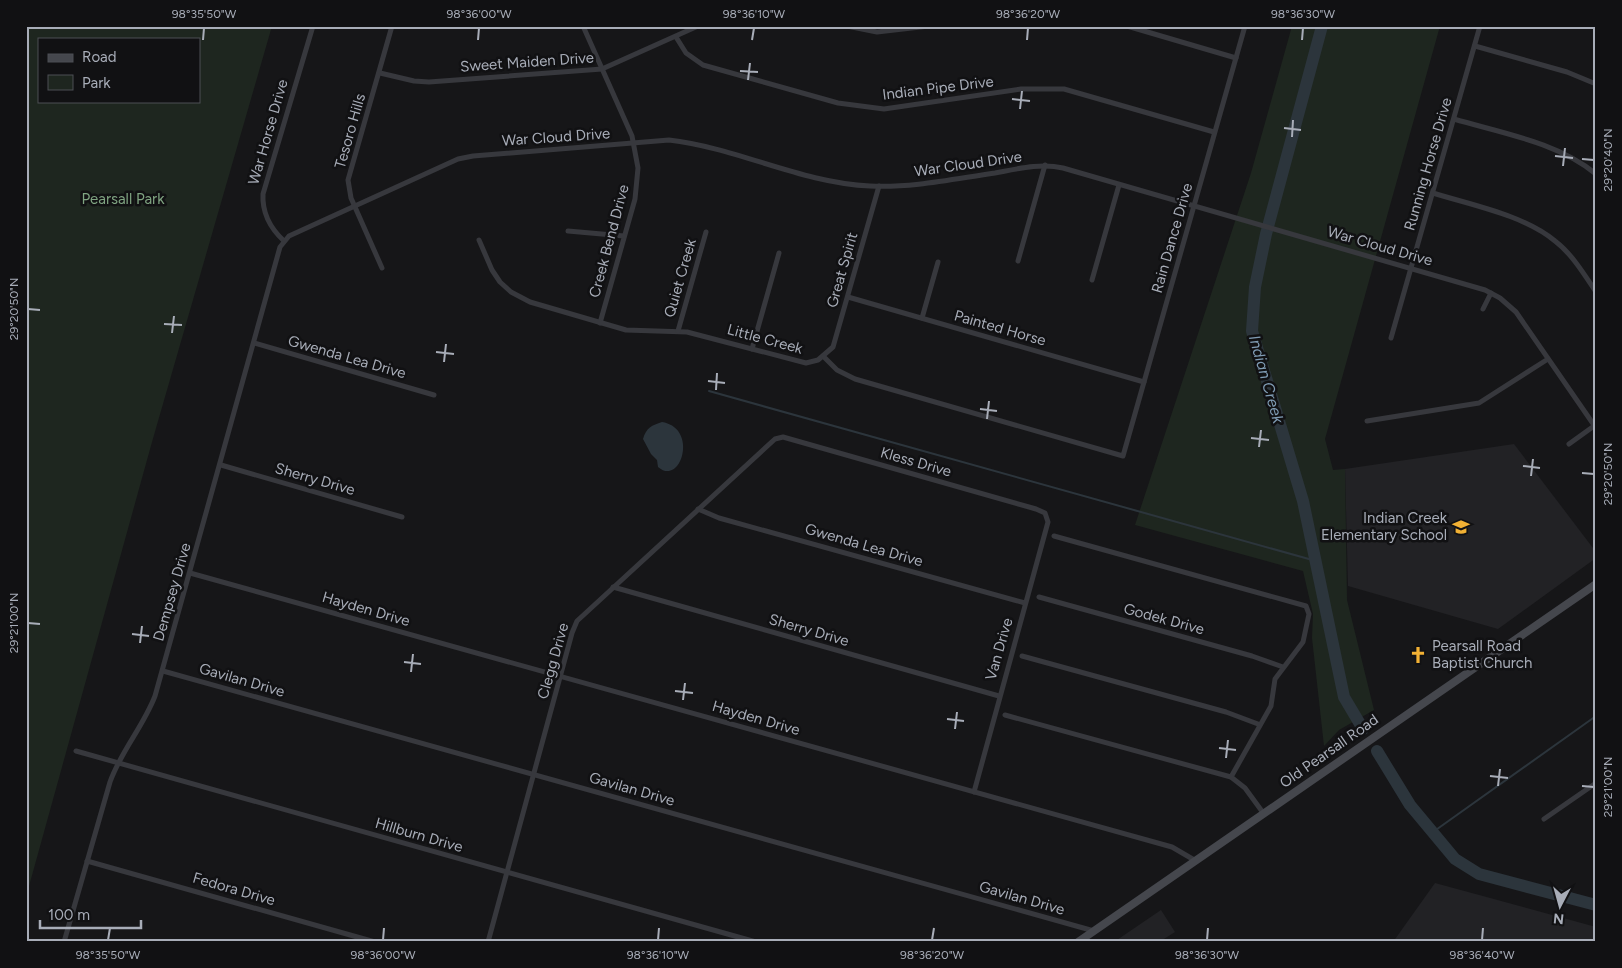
<svg xmlns="http://www.w3.org/2000/svg" width="1622" height="968" font-family="Figtree,sans-serif">
  <rect width="100%" height="100%" fill="#161618"/>
  <g fill="#222225">
    <polygon points="1514,444 1596,552 1596,558 1498,629 1348,586 1345,469"/>
    <polygon points="1435,883 1596,927 1596,942 1393,942"/>
    <polygon points="1161,910 1175,932 1159,942 1114,942"/>
  </g>
  <g fill="#1e261f" fill-rule="evenodd">
    <path d="M 26,26 L 272,26 L 152,442 L 26,897 ZM 39,39 L 199,39 L 199,101 L 39,101 Z"/>
    <polygon points="1292,26 1440,26 1325,439 1333,470 1345,469 1347,600 1374,710 1339,730 1324,746 1312,638 1313,614 1303,571 1135,525 1251,173"/>
  </g>
  <path fill="#2c353c" d="M 662,422 C 699,428 681,487 658,467 L 657,460 L 651,454 L 643,439 C 646,428 652,425 662,422 Z"/>
  <g fill="none" stroke-linecap="round" stroke-linejoin="round">
    <g stroke="#2c353c" stroke-width="2">
      <polyline points="709,391 1316,561"/>
      <polyline points="1433,832 1596,716"/>
    </g>
    <g stroke="#2c353c" stroke-width="12">
      <polyline points="1322,26 1266,234 1255,287 1252,331 1303,501 1344,697 1363,729"/>
      <polyline points="1377,751 1410,805 1455,859 1479,874 1596,905"/>
    </g>
    <g stroke="#37383d" stroke-width="5">
      <polyline points="583,26 632,136 638,168 635,199 600,323"/>
      <polyline points="847,26 877,32 929,26"/>
      <polyline points="1127,26 1236,58"/>
      <polyline points="676,37 686,53 703,65 838,103 884,109 1021,89 1064,89 1214,132"/>
      <polyline points="1475,46 1567,72 1596,84"/>
      <polyline points="380,73 414,81 429,82 602,69 698,26"/>
      <path d="M 1454,119 C 1501,133 1557,142 1596,174"/>
      <path d="M 1433,193 C 1471,205 1524,215 1555,241 C 1572,254 1584,274 1596,292"/>
      <polyline points="568,231 624,236"/>
      <polyline points="479,240 492,270 500,282 511,292 530,302 626,330 687,332 806,363 818,360 833,347 879,186"/>
      <path d="M 284,241 C 270,228 262,213 263,194 L 313,26"/>
      <polyline points="1018,261 1045,165"/>
      <polyline points="382,268 351,198 348,180 392,26"/>
      <polyline points="1092,280 1119,185"/>
      <polyline points="848,297 1144,382"/>
      <polyline points="1483,309 1491,293"/>
      <polyline points="922,318 938,262"/>
      <polyline points="678,331 706,232"/>
      <polyline points="1391,338 1480,26"/>
      <polyline points="254,343 434,395"/>
      <polyline points="752,349 779,253"/>
      <polyline points="824,357 837,370 855,379 1123,456 1245,26"/>
      <polyline points="1367,421 1479,403 1548,359"/>
      <polyline points="1569,444 1594,426"/>
      <polyline points="221,465 402,517"/>
      <polyline points="698,509 719,518 1025,603"/>
      <polyline points="1054,536 1306,606 1309,614 1303,642 1275,679 1271,706 1231,777"/>
      <polyline points="190,573 1172,847 1196,861"/>
      <polyline points="613,587 999,696"/>
      <polyline points="1039,597 1252,656 1283,667"/>
      <polyline points="1022,656 1226,712 1258,724"/>
      <polyline points="163,671 1094,931"/>
      <polyline points="1005,715 1231,777 1245,788 1264,814"/>
      <polyline points="76,751 756,942"/>
      <polyline points="1544,819 1596,783"/>
      <polyline points="87,861 375,942"/>
      <path d="M 64,942 L 110,782 C 121,751 143,727 155,696 L 280,247 L 289,236 L 458,159 L 473,156 L 669,140 C 738,148 801,183 870,186 C 912,188 953,179 995,173 C 1017,169 1040,163 1063,168 L 1485,290 L 1500,298 L 1516,312 L 1596,428"/>
      <polyline points="488,942 572,633 577,621 775,439 783,437 1036,509 1045,513 1048,522 974,792"/>
    </g>
    <polyline stroke="#45474d" stroke-width="8" points="1078,942 1596,584"/>
  </g>
  <path fill="none" stroke="#a8adb8" stroke-width="2" d="M 203,40 L 204,28M 478,40 L 479,28M 752,40 L 754,28M 1027,40 L 1028,28M 1302,40 L 1303,28M 740,71 L 758,72M 748,80 L 750,63M 1012,99 L 1030,101M 1020,109 L 1022,91M 1284,128 L 1301,130M 1292,137 L 1293,120M 1555,156 L 1573,158M 1582,159 L 1594,160M 1563,166 L 1565,148M 28,309 L 40,310M 164,324 L 182,325M 172,333 L 174,316M 436,352 L 454,354M 444,362 L 446,344M 708,381 L 725,383M 716,390 L 717,373M 980,409 L 997,411M 987,419 L 989,401M 1251,438 L 1269,440M 1259,447 L 1261,430M 1523,466 L 1540,468M 1582,473 L 1594,474M 1531,476 L 1533,459M 28,623 L 40,624M 132,634 L 149,636M 140,643 L 142,626M 404,662 L 421,664M 411,672 L 413,654M 675,691 L 693,693M 683,700 L 685,683M 947,719 L 964,721M 955,729 L 957,712M 1219,748 L 1236,750M 1226,758 L 1228,740M 1490,776 L 1508,778M 1498,786 L 1500,769M 1582,786 L 1594,787M 108,940 L 110,928M 383,940 L 384,928M 658,940 L 659,928M 932,940 L 934,928M 1207,940 L 1208,928M 1482,940 L 1483,928"/>
  <defs>
    <g id="school-bare" transform="scale(1.35)"><path d="M0-5L7-2L0 1L-7-2ZM-4 1L0 2.5L4 1V4Q0 6-4 4Z" fill="#f2b134" stroke="#111113" stroke-width="2.5" paint-order="stroke"/></g>
    <g id="church-bare" transform="scale(1.35)"><path d="M-1.2-6h2.4v3.5h3.3v2.4h-3.3V6h-2.4V-.1h-3.3v-2.4h3.3Z" fill="#f2b134" stroke="#111113" stroke-width="2.5" paint-order="stroke"/></g>
  </defs>
  <g fill-rule="evenodd">
    <use href="#school-bare" x="1461" y="527"/>
    <use href="#church-bare" x="1418" y="655"/>
  </g>
  <g text-anchor="middle" stroke-width="5" stroke-linejoin="round" paint-order="stroke">
    <g font-size="15" fill="#a8adb8" stroke="#111113">
      <text transform="translate(527 62) rotate(-4)" y="5">Sweet Maiden Drive</text>
      <text transform="translate(938 88) rotate(-7)" y="5">Indian Pipe Drive</text>
      <text transform="translate(350 131) rotate(-74)" y="5">Tesoro Hills</text>
      <text transform="translate(268 132) rotate(-74)" y="5">War Horse Drive</text>
      <text transform="translate(556 137) rotate(-4)" y="5">War Cloud Drive</text>
      <text transform="translate(968 164) rotate(-8)" y="5">War Cloud Drive</text>
      <text transform="translate(1428 164) rotate(-74)" y="5">Running Horse Drive</text>
      <text transform="translate(1172 238) rotate(-74)" y="5">Rain Dance Drive</text>
      <text transform="translate(609 241) rotate(-75)" y="5">Creek Bend Drive</text>
      <text transform="translate(1380 246) rotate(16)" y="5">War Cloud Drive</text>
      <text transform="translate(842 270) rotate(-74)" y="5">Great Spirit</text>
      <text transform="translate(680 278) rotate(-74)" y="5">Quiet Creek</text>
      <text transform="translate(1000 328) rotate(16)" y="5">Painted Horse</text>
      <text transform="translate(765 339) rotate(15)" y="5">Little Creek</text>
      <text transform="translate(347 357) rotate(16)" y="5">Gwenda Lea Drive</text>
      <text transform="translate(916 462) rotate(16)" y="5">Kless Drive</text>
      <text transform="translate(315 479) rotate(16)" y="5">Sherry Drive</text>
      <text transform="translate(864 545) rotate(16)" y="5">Gwenda Lea Drive</text>
      <text transform="translate(172 592) rotate(-74)" y="5">Dempsey Drive</text>
      <text transform="translate(366 609) rotate(16)" y="5">Hayden Drive</text>
      <text transform="translate(1164 619) rotate(15)" y="5">Godek Drive</text>
      <text transform="translate(809 630) rotate(16)" y="5">Sherry Drive</text>
      <text transform="translate(999 649) rotate(-74)" y="5">Van Drive</text>
      <text transform="translate(553 661) rotate(-74)" y="5">Clegg Drive</text>
      <text transform="translate(242 680) rotate(16)" y="5">Gavilan Drive</text>
      <text transform="translate(756 718) rotate(16)" y="5">Hayden Drive</text>
      <text transform="translate(1329 751) rotate(-35)" y="5">Old Pearsall Road</text>
      <text transform="translate(632 789) rotate(16)" y="5">Gavilan Drive</text>
      <text transform="translate(419 835) rotate(16)" y="5">Hillburn Drive</text>
      <text transform="translate(234 889) rotate(16)" y="5">Fedora Drive</text>
      <text transform="translate(1022 898) rotate(16)" y="5">Gavilan Drive</text>
    </g>
    <g font-size="15" fill="#7fa381" stroke="#111113">
      <text x="123" y="204">Pearsall Park</text>
    </g>
    <g font-size="15" fill="#a8adb8" stroke="#111113" text-anchor="end">
      <text x="1447" y="523">Indian Creek<tspan x="1447" dy="17">Elementary School</tspan></text>
      <text x="1432" y="651" text-anchor="start">Pearsall Road<tspan x="1432" dy="17">Baptist Church</tspan></text>
    </g>
    <g font-size="16" font-style="italic" fill="#7f9bb3" stroke="#111113">
      <text transform="translate(1267 379) rotate(74)" y="6">Indian Creek</text>
    </g>
  </g>
  <rect width="1622" height="968" fill="none" stroke="#111113" stroke-width="55"/>
  <rect x="38" y="38" width="162" height="65" fill="#111113" stroke="#4d4f55"/>
  <rect x="48" y="54" width="25" height="8" fill="#45474d" stroke="#4d4f55"/>
  <text x="82" y="62" font-size="15" fill="#a8adb8">Road</text>
  <rect x="48" y="75" width="25" height="15" fill="#1e261f" stroke="#4d4f55"/>
  <text x="82" y="88" font-size="15" fill="#a8adb8">Park</text>
  <g transform="translate(1560 906) rotate(186)" stroke="#111113" stroke-width="4" paint-order="stroke">
  <path d="M0-4L9 19L0 12L-9 19Z" fill="#a8adb8"/>
  <text y="-8" font-size="14" font-weight="bold" text-anchor="middle" fill="#a8adb8">N</text>
  </g>
  <path d="M40 920v8h101v-8" fill="none" stroke="#a8adb8" stroke-width="2.5"/>
  <text x="48" y="920" font-size="15" fill="#a8adb8" stroke="#111113" stroke-width="4" paint-order="stroke">100 m</text>
  <rect x="28" y="28" width="1566" height="912" fill="none" stroke="#a8adb8" stroke-width="2"/>
  <g font-size="12" text-anchor="middle" fill="#a8adb8">
    <text x="204" y="18">98°35'50"W</text>
    <text x="479" y="18">98°36'00"W</text>
    <text x="754" y="18">98°36'10"W</text>
    <text x="1028" y="18">98°36'20"W</text>
    <text x="1303" y="18">98°36'30"W</text>
    <text transform="translate(1608 160) rotate(-90)" y="4">29°20'40"N</text>
    <text transform="translate(14 309) rotate(-90)" y="4">29°20'50"N</text>
    <text transform="translate(1608 474) rotate(-90)" y="4">29°20'50"N</text>
    <text transform="translate(14 623) rotate(-90)" y="4">29°21'00"N</text>
    <text transform="translate(1608 787) rotate(-90)" y="4">29°21'00"N</text>
    <text x="108" y="959">98°35'50"W</text>
    <text x="383" y="959">98°36'00"W</text>
    <text x="658" y="959">98°36'10"W</text>
    <text x="932" y="959">98°36'20"W</text>
    <text x="1207" y="959">98°36'30"W</text>
    <text x="1482" y="959">98°36'40"W</text>
  </g>
</svg>
